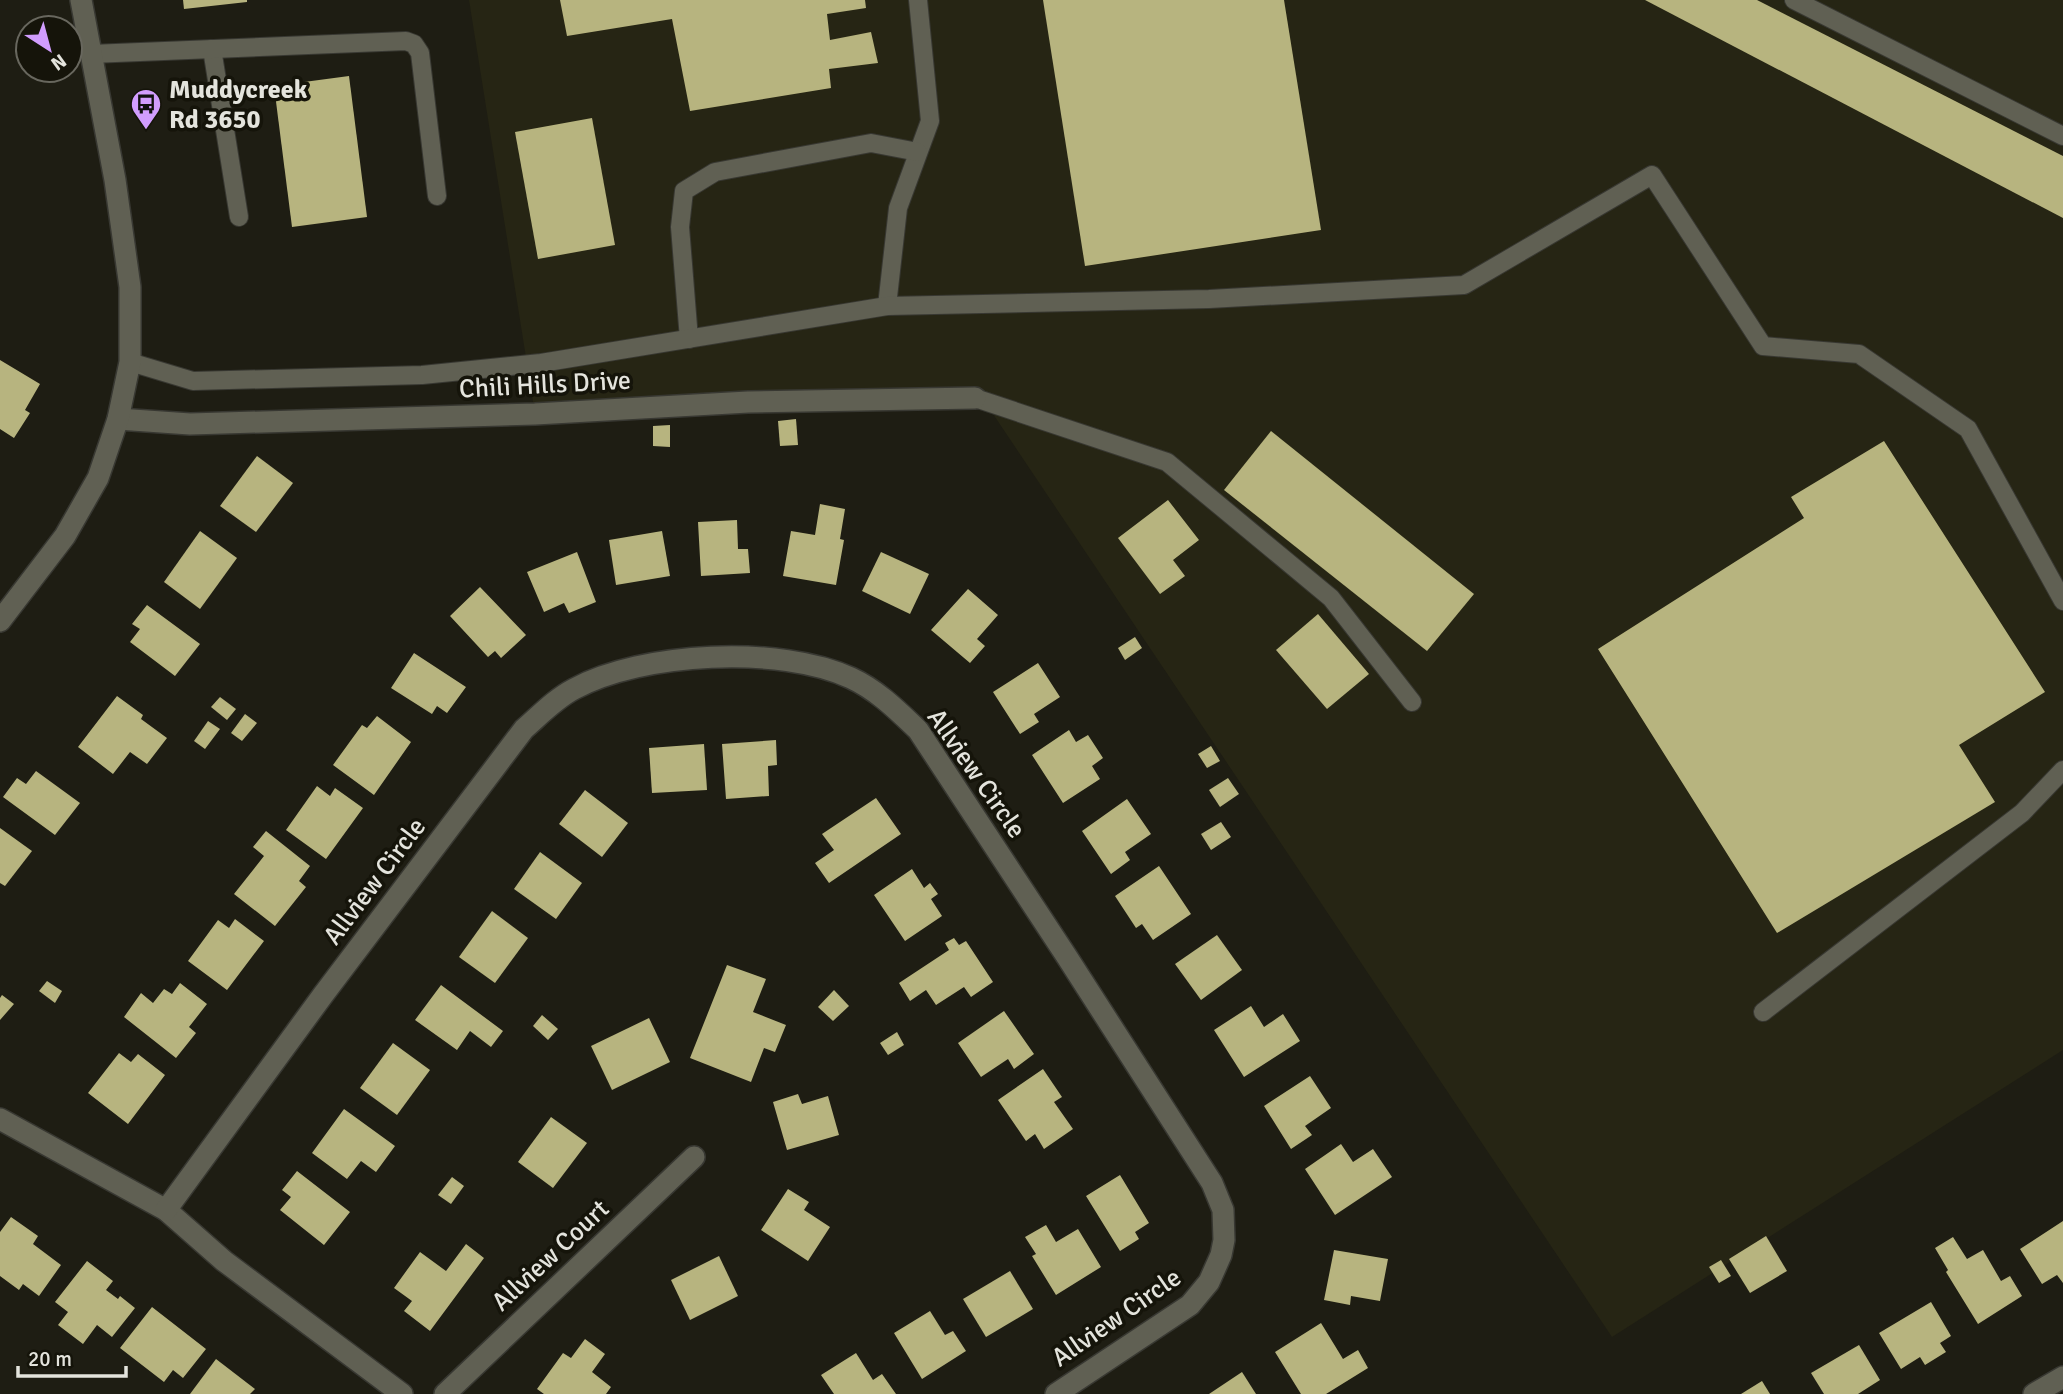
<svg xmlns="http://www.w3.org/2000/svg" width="2063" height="1394" font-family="Signika,sans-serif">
  <rect width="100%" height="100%" fill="#1e1d13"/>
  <polygon fill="#262514" points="469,0 2063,0 2063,1050 1612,1337 993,414 975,398 535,414"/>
  <g fill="#b7b47f">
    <polygon points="183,0 247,0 247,2 184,9"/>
    <polygon points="560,0 865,0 866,8 827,14 830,40 871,32 878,63 829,69 831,88 690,111 672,19 567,36"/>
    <polygon points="1043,0 1284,0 1321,230 1085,266"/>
    <polygon points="1645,0 1757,0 2063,156 2063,218"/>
    <polygon points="349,76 367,217 292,227 274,86"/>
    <polygon points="592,118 615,245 538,259 515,132"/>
    <polygon points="0,360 40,384 25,410 30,413 14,438 0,429"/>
    <polygon points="796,419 798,445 780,446 778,421"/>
    <polygon points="670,425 670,447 653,446 653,426"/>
    <polygon points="1271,431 1474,594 1427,651 1224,490"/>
    <polygon points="1884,441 2045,692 1959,745 1995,802 1777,933 1598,649 1804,518 1791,497"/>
    <polygon points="257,456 293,483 256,532 220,506"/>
    <polygon points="1168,500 1199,540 1173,560 1185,576 1160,594 1118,538"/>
    <polygon points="820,504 845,509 840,539 844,540 836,585 783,576 791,531 815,535"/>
    <polygon points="737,520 738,549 748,549 750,573 701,576 698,522"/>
    <polygon points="200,531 237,558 200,609 164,582"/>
    <polygon points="662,531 670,576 616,585 609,540"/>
    <polygon points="577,552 596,602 569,613 564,603 544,612 527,572"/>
    <polygon points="881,552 929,574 910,614 862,591"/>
    <polygon points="480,587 526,635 501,658 495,651 488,657 450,616"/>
    <polygon points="968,589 998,615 977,639 985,646 970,663 931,630"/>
    <polygon points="147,605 200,644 175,676 130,642 140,629 132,624"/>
    <polygon points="1318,614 1369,674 1327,709 1276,650"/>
    <polygon points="1135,637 1142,648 1125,660 1118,648"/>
    <polygon points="414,653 466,687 447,713 437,706 432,714 391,688"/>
    <polygon points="1038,663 1060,697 1034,714 1039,722 1020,734 993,692"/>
    <polygon points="117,696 143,715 141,719 167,738 147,764 130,752 113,774 78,747"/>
    <polygon points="220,697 236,709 227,720 211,707"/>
    <polygon points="245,714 257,723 242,741 231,733"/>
    <polygon points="377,716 411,742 374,795 333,765 362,725 367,728"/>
    <polygon points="208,721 220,729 205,749 194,741"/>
    <polygon points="1069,730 1076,742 1088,735 1103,758 1092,766 1100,779 1063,803 1032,755"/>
    <polygon points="776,740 777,765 768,766 769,796 726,799 722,744"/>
    <polygon points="704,744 707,790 652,793 649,748"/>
    <polygon points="1211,746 1220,761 1207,768 1198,754"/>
    <polygon points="36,771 80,803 55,835 3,797 17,778 26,784"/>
    <polygon points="1228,778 1239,794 1220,807 1209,790"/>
    <polygon points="317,786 330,796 335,788 363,808 326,859 286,830"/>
    <polygon points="585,790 628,823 602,857 559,824"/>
    <polygon points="876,798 901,834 829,883 815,863 834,850 822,834"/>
    <polygon points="1127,799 1151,834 1125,852 1130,860 1111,874 1082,831"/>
    <polygon points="1221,822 1231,837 1211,850 1201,834"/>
    <polygon points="0,828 32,851 5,886 0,883"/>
    <polygon points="266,831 310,866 299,881 306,887 275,926 234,894 264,856 253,847"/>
    <polygon points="540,852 582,883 556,919 514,889"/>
    <polygon points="1159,866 1191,914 1153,940 1142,924 1136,928 1115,896"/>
    <polygon points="912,869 924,888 930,883 938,894 931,899 942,916 905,941 874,895"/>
    <polygon points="492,911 528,938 495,983 459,957"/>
    <polygon points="235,919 264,941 227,990 188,961 218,920 229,928"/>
    <polygon points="1217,935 1242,970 1201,1000 1175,964"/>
    <polygon points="954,938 959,945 966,941 993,982 971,997 964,987 936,1005 926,990 910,1001 899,983 949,950 945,943"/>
    <polygon points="727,965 766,979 753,1012 786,1025 775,1052 764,1048 751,1082 690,1058"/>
    <polygon points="47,981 62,991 55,1003 39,991"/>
    <polygon points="180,983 207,1004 189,1027 196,1033 176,1058 124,1017 141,993 153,1003 164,989 172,994"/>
    <polygon points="441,985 503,1031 491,1047 470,1031 457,1050 415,1020"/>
    <polygon points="834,990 849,1006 833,1021 818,1007"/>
    <polygon points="2,995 14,1004 0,1020 0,998"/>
    <polygon points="1251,1006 1264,1027 1283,1014 1300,1041 1244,1077 1214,1030"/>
    <polygon points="1004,1011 1034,1054 1014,1069 1008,1059 981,1077 958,1043"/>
    <polygon points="542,1015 558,1029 548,1040 533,1026"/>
    <polygon points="649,1018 670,1062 612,1090 591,1046"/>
    <polygon points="897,1032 904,1045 888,1055 880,1043"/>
    <polygon points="393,1043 430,1070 397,1115 360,1088"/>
    <polygon points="119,1053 131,1062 138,1054 165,1075 128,1124 88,1093"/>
    <polygon points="1043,1069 1062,1097 1054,1102 1073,1129 1044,1149 1035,1134 1026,1141 998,1100"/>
    <polygon points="1310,1076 1331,1108 1305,1126 1312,1135 1291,1149 1264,1106"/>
    <polygon points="798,1094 802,1104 828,1096 839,1135 787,1150 773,1102"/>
    <polygon points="344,1109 395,1146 376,1172 361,1161 347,1179 312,1153"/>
    <polygon points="551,1117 587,1143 553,1188 518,1162"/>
    <polygon points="1341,1144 1353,1162 1373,1149 1392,1177 1335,1215 1305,1169"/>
    <polygon points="297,1171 350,1212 324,1245 280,1210 291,1197 282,1190"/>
    <polygon points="1120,1175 1149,1223 1135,1232 1139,1239 1120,1251 1086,1196"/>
    <polygon points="452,1177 464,1186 451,1204 438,1195"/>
    <polygon points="788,1189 809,1202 804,1210 830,1227 808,1261 761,1230"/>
    <polygon points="11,1217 38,1236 33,1244 61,1265 39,1296 23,1284 19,1290 0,1276 0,1232"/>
    <polygon points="2063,1221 2063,1283 2057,1275 2042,1284 2020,1249"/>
    <polygon points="1046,1225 1056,1242 1078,1229 1101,1267 1056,1295 1032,1256 1036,1254 1025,1237"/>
    <polygon points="1766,1236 1787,1271 1750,1293 1729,1259"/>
    <polygon points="1953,1237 1967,1259 1983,1250 2001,1281 2010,1276 2022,1296 1978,1324 1946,1272 1948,1270 1935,1248"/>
    <polygon points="466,1244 484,1258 430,1331 404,1311 412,1301 394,1288 420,1252 446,1271"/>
    <polygon points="1334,1250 1388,1259 1380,1301 1351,1296 1350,1305 1324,1300"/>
    <polygon points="719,1256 738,1296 690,1320 671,1280"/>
    <polygon points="1721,1260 1731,1276 1719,1283 1709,1267"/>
    <polygon points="87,1261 113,1281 106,1290 118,1299 120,1296 135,1308 112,1337 97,1325 83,1344 58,1325 68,1312 55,1302"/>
    <polygon points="1010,1271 1033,1309 986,1337 963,1299"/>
    <polygon points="1931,1302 1951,1336 1940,1343 1946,1352 1925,1365 1920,1357 1901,1369 1879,1333"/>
    <polygon points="152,1307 206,1349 183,1378 173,1370 164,1382 120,1348"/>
    <polygon points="930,1311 945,1335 953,1331 966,1351 922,1379 894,1333"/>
    <polygon points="1321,1323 1343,1359 1358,1350 1368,1368 1326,1394 1301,1394 1275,1352"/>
    <polygon points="585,1339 605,1354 592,1372 611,1387 606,1394 544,1394 537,1389 563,1353 571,1358"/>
    <polygon points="1859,1345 1880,1380 1858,1394 1824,1394 1811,1373"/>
    <polygon points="856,1353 873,1380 882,1374 896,1394 834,1394 821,1375"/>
    <polygon points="216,1359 255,1389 250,1394 190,1394"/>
    <polygon points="1242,1372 1256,1394 1209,1394"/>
    <polygon points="1762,1381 1770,1394 1741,1394"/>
  </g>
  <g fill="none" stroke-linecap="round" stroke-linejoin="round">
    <g stroke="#383832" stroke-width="20">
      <g id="lane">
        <polyline points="1794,0 2063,136"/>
        <polyline points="212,49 239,217"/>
        <polyline points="91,54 406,41 414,44 420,53 437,196"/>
        <polyline points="887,306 898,208 930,121 918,0"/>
        <polyline points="689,339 680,227 684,191 715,172 871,143 918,152"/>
        <polyline points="130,362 193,381 422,375 541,363 887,306 1209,299 1464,285 1652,175 1763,346 1859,354 1968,429 2063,601"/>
        <polyline points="975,398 1167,462 1331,598 1412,702"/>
        <polyline points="1763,1012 2022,813 2063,770"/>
      </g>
    </g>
    <g stroke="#383832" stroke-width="24">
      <g id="street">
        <polyline points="118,419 190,424 535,414 748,402 975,398"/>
        <polyline points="0,1119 166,1210 224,1261 402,1394"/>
        <path d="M 166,1210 L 323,995 L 524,729 C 540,715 555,699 574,689 C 642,652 780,645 851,678 C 877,690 897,710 918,730 L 1067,957 L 1212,1183 L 1223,1210 L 1224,1240 L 1221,1255 L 1209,1282 L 1190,1305 L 1056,1394"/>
        <polyline points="445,1394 694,1157"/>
        <polyline points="2034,1394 2063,1377"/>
      </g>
    </g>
    <g stroke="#383832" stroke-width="24">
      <polyline id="secondary" points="0,621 65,536 98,478 118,419 130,362 130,287 115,180 81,0"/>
    </g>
    <use href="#lane" stroke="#606053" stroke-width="18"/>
    <use href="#street" stroke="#606053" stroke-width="21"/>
    <use href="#secondary" stroke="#606053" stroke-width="21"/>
  </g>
  <defs>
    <g id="bus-pin" transform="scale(1.575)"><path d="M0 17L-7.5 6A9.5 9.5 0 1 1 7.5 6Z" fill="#d19dfe" stroke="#15140a"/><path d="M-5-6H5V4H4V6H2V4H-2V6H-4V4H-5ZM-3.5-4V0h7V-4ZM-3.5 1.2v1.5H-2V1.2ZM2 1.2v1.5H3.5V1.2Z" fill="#111"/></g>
  </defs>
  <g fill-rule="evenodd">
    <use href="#bus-pin" x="146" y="104"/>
  </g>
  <g text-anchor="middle" stroke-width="7" stroke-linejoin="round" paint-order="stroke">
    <g font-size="26" font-weight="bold" fill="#e4e4dd" stroke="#15140a" text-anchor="start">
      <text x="169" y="98">Muddycreek<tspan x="169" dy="30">Rd 3650</tspan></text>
    </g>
    <g font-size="26" fill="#e4e4dd" stroke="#15140a">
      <text transform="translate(545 384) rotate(-3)" y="9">Chili Hills Drive</text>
      <text transform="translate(977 773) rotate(55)" y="9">Allview Circle</text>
      <text transform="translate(374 881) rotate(-53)" y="9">Allview Circle</text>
      <text transform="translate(550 1255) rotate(-43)" y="9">Allview Court</text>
      <text transform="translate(1116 1317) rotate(-35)" y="9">Allview Circle</text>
    </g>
  </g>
  <g transform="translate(49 49) rotate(144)"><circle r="33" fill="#15140a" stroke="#68675e" stroke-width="2"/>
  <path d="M0-5L12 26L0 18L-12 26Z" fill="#d19dfe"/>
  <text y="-10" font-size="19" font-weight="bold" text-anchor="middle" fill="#e4e4dd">N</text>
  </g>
  <path d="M18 1366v10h108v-10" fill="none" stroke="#e4e4dd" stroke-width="3.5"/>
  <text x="28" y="1366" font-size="21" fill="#e4e4dd" stroke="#15140a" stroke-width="5" paint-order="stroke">20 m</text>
</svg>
